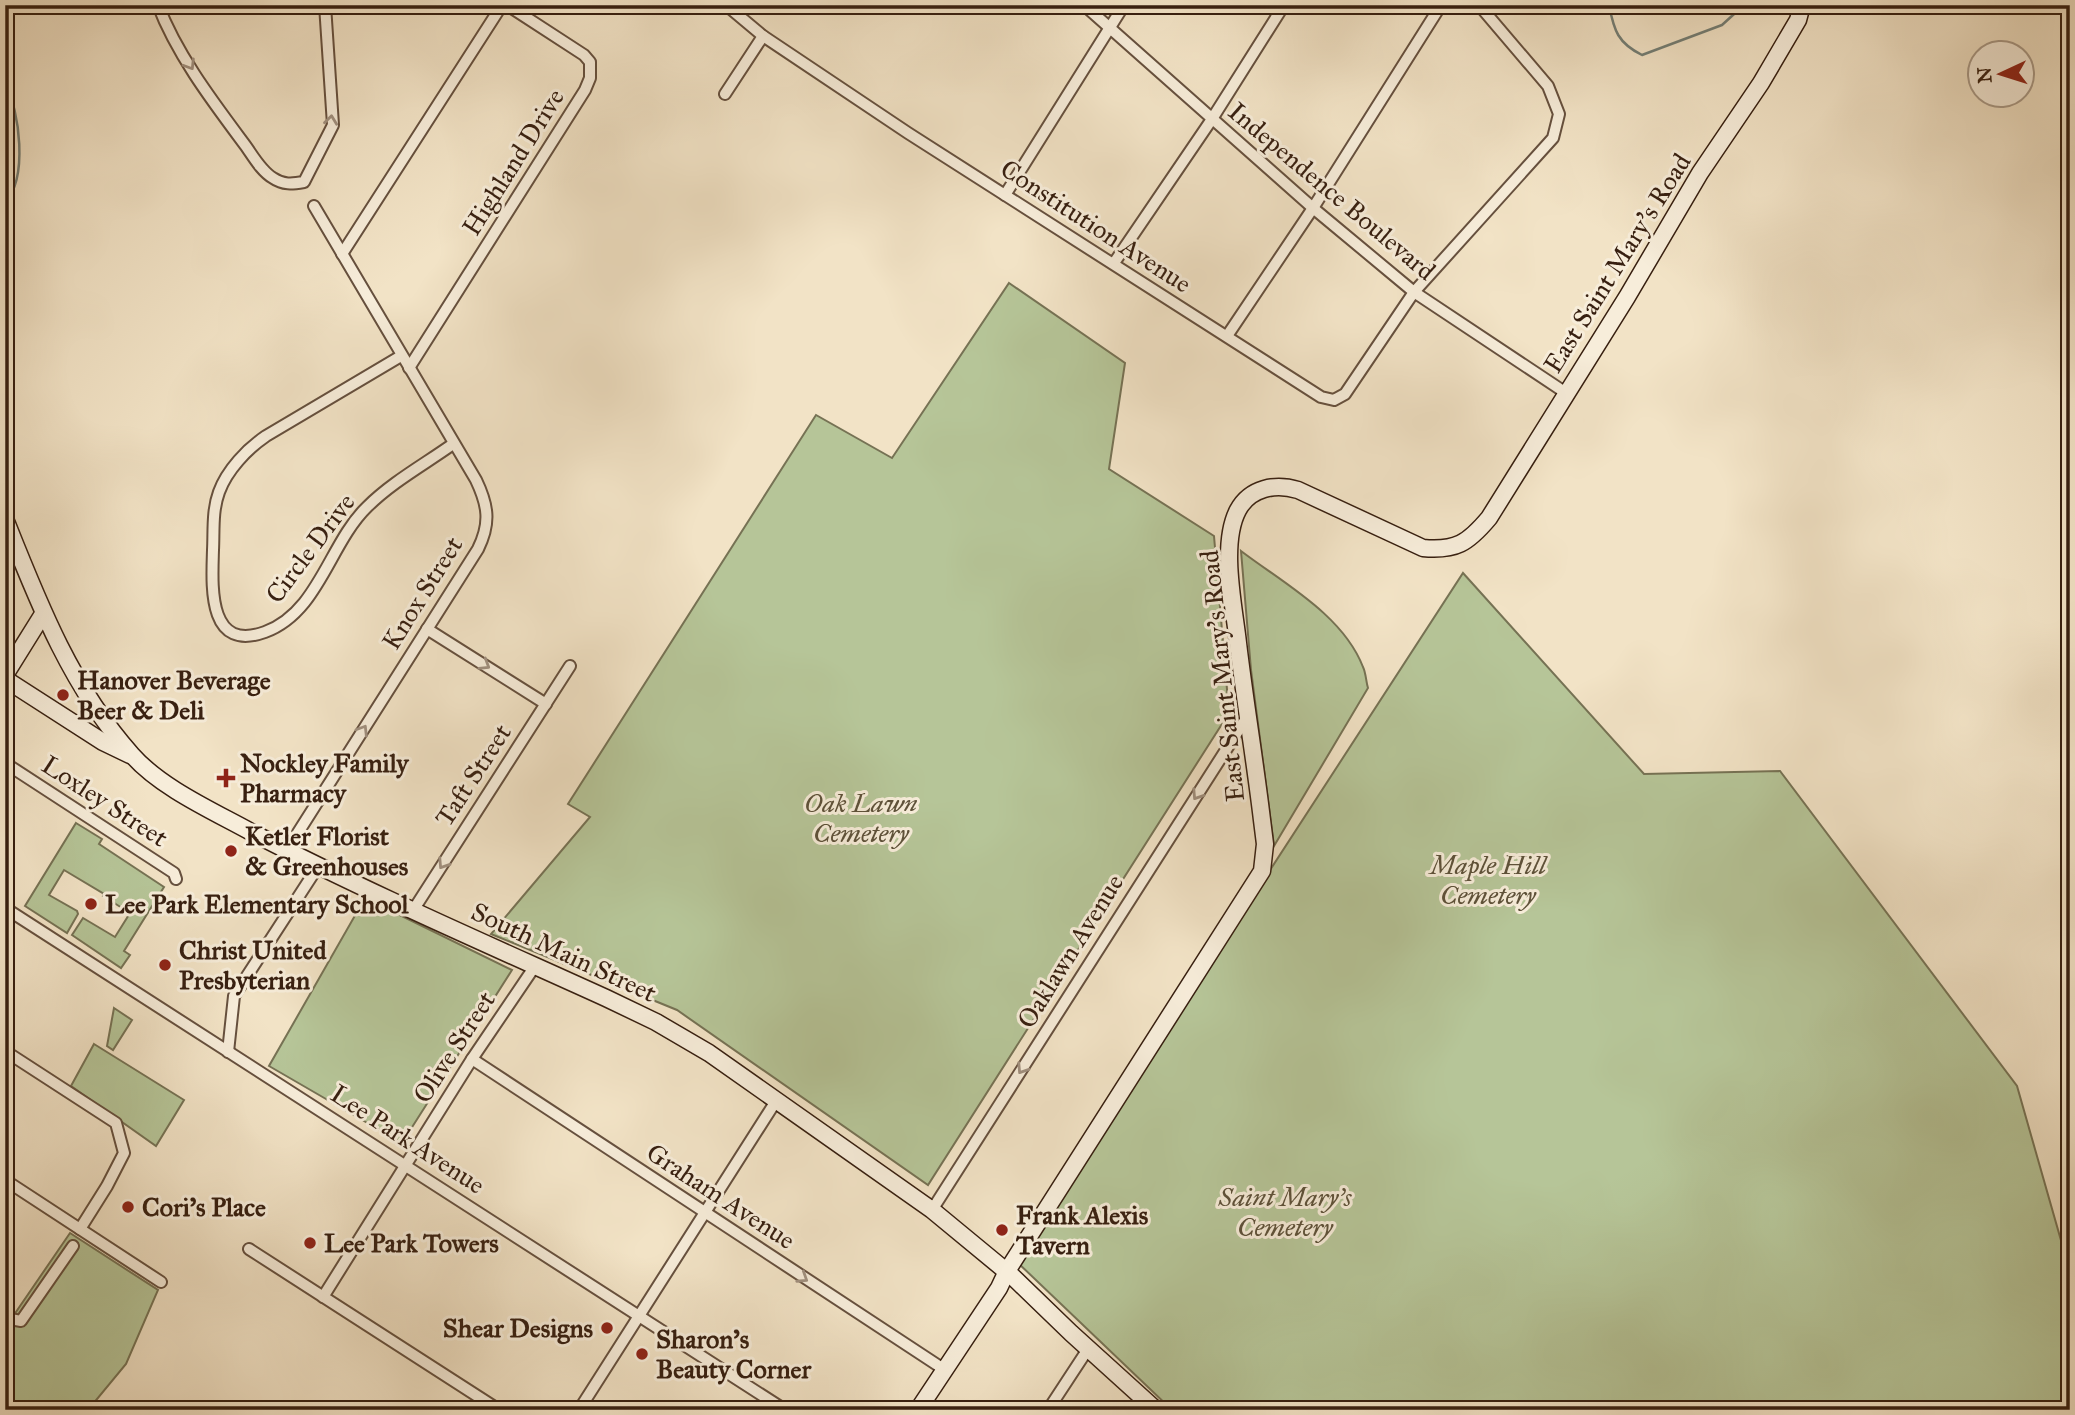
<svg xmlns="http://www.w3.org/2000/svg" width="2075" height="1415" font-family="'IM FELL Great Primer',serif">
  <rect width="100%" height="100%" fill="#f2e3c6"/>
  <filter id="stains"><feTurbulence type="fractalNoise" baseFrequency=".00286" numOctaves="4"/><feColorMatrix values="0 0 0 0 .2 0 0 0 0 .09 0 0 0 0 .02 0 0 0 .5 -.17"/></filter>
  <radialGradient id="worn" r=".72"><stop offset=".6" stop-color="#630" stop-opacity="0"/><stop offset="1" stop-color="#630" stop-opacity=".3"/></radialGradient>
  <g fill="#b6c598" stroke="#767254" stroke-width="2">
    <polygon points="1009,283 1125,363 1109,469 1214,536 1229,713 928,1185 677,1010 491,934 590,817 568,804 816,415 892,458"/>
    <path d="M 1241,551 C 1283,583 1343,615 1363,667 C 1366,673 1366,682 1368,688 L 1274,846 L 1251,670 Z"/>
    <polygon points="1463,573 1644,774 1780,771 2017,1086 2070,1272 2070,1410 1172,1410 1016,1261"/>
    <polygon points="76,823 102,839 99,844 164,887 124,951 130,955 121,968 72,935 83,918 115,937 130,913 103,896 104,894 64,870 49,895 77,911 78,914 67,933 25,906"/>
    <polygon points="365,898 512,970 402,1143 269,1066"/>
    <polygon points="114,1008 132,1020 113,1050 107,1046"/>
    <polygon points="94,1044 184,1100 156,1146 71,1086"/>
    <polygon points="70,1233 158,1290 126,1364 88,1410 5,1410 5,1328"/>
  </g>
  <g fill="none" stroke-linecap="round" stroke-linejoin="round">
    <g stroke="#737e75" stroke-width="2.5">
      <path d="M 1609,5 C 1614,31 1618,43 1642,55 L 1722,25 L 1744,5"/>
      <path d="M 5,84 C 20,110 28,179 5,202"/>
    </g>
    <g stroke="#66503e" stroke-width="14">
      <g id="street">
        <path d="M 158,5 C 177,55 213,102 245,145 C 253,156 261,171 273,178 C 283,185 292,184 304,182 L 333,125 L 325,5"/>
        <polyline points="726,5 763,36 908,133 1321,397 1334,400 1345,394 1414,292 1553,138 1559,114 1548,86 1479,5"/>
        <polyline points="1084,5 1313,208 1414,292 1566,393"/>
        <polyline points="5,19 12,5"/>
        <polyline points="725,94 763,36"/>
        <polyline points="1005,195 1124,5"/>
        <polyline points="342,254 502,5"/>
        <polyline points="1114,263 1212,119 1284,5"/>
        <polyline points="1227,336 1313,208 1441,5"/>
        <path d="M 401,356 L 266,436 C 247,449 227,470 219,492 C 212,511 214,531 213,550 C 212,585 207,653 265,632 C 319,612 329,544 367,507 C 392,482 425,464 453,444"/>
        <polyline points="409,368 585,90 590,78 590,62 584,55 507,5"/>
        <polyline points="427,629 546,704"/>
        <polyline points="5,763 174,873 176,879"/>
        <path d="M 287,850 L 478,549 C 491,523 488,505 476,480 L 314,206"/>
        <polyline points="5,908 785,1410"/>
        <polyline points="414,909 570,666"/>
        <polyline points="5,1051 116,1123 124,1153 107,1186 80,1229"/>
        <polyline points="228,1052 234,996 319,865"/>
        <polyline points="472,1059 945,1370"/>
        <polyline points="5,1180 161,1282"/>
        <polyline points="932,1210 1247,717"/>
        <polyline points="249,1249 499,1410"/>
        <polyline points="323,1297 472,1059 535,966"/>
        <polyline points="5,1318 21,1321 73,1246"/>
        <polyline points="579,1410 776,1101"/>
        <polyline points="1048,1410 1088,1349"/>
      </g>
    </g>
    <g stroke="#371f10" stroke-width="19">
      <g id="secondary">
        <path d="M 5,519 C 38,602 71,687 132,755 C 161,788 213,811 251,832 C 367,892 487,944 606,998 L 656,1022 L 709,1053 L 932,1210 L 1012,1276 L 1071,1333 L 1156,1410"/>
        <polyline points="5,675 43,614"/>
        <polyline points="5,679 103,742 130,755"/>
        <path d="M 918,1410 L 999,1288 L 1007,1271 L 1262,871 L 1265,844 L 1262,820 C 1255,761 1245,702 1238,643 C 1234,606 1220,544 1238,510 C 1250,488 1275,483 1298,490 L 1423,548 C 1456,551 1468,543 1489,518 L 1627,297 L 1700,173 L 1761,83 L 1798,20 L 1802,5"/>
      </g>
    </g>
    <use href="#street" stroke="#f7edda" stroke-width="10"/>
    <use href="#secondary" stroke="#f7edda" stroke-width="16"/>
  </g>
  <defs><path id="oneway-chevron" d="M-2-3.5L2.5 0L-2 3.5" fill="none" stroke-width="1.6" stroke-linecap="round" stroke-linejoin="round" transform="scale(1.75)"/></defs>
  <g stroke="#a1907f">
    <use href="#oneway-chevron" transform="translate(190 65) rotate(58)"/>
    <use href="#oneway-chevron" transform="translate(331 120) rotate(-83)"/>
    <use href="#oneway-chevron" transform="translate(485 665) rotate(32)"/>
    <use href="#oneway-chevron" transform="translate(363 730) rotate(-58)"/>
    <use href="#oneway-chevron" transform="translate(1197 795) rotate(123)"/>
    <use href="#oneway-chevron" transform="translate(443 864) rotate(123)"/>
    <use href="#oneway-chevron" transform="translate(1022 1069) rotate(123)"/>
    <use href="#oneway-chevron" transform="translate(803 1278) rotate(33)"/>
  </g>
  <g fill="#8f2418" stroke="#f7edda" stroke-width="2.5">
    <circle cx="63" cy="695" r="7"/>
    <path d="M222.5 767.5h7v7h7v7h-7v7h-7v-7h-7v-7h7z"/>
    <circle cx="231" cy="851" r="7"/>
    <circle cx="91" cy="904" r="7"/>
    <circle cx="165" cy="965" r="7"/>
    <circle cx="128" cy="1207" r="7"/>
    <circle cx="1002" cy="1230" r="7"/>
    <circle cx="310" cy="1243" r="7"/>
    <circle cx="607" cy="1328" r="7"/>
    <circle cx="642" cy="1354" r="7"/>
  </g>
  <g text-anchor="middle" stroke-width="6" stroke-linejoin="round" paint-order="stroke">
    <g font-size="26" fill="#371f10" stroke="#f7edda">
      <text transform="translate(513 162) rotate(-58)" y="9">Highland Drive</text>
      <text transform="translate(1332 191) rotate(40)" y="9">Independence Boulevard</text>
      <text transform="translate(1096 226) rotate(33)" y="9">Constitution Avenue</text>
      <text transform="translate(1617 263) rotate(-58)" y="9">East Saint Mary's Road</text>
      <text transform="translate(310 548) rotate(-53)" y="9">Circle Drive</text>
      <text transform="translate(422 593) rotate(-58)" y="9">Knox Street</text>
      <text transform="translate(1222 676) rotate(-96)" y="9">East Saint Mary's Road</text>
      <text transform="translate(473 775) rotate(-57)" y="9">Taft Street</text>
      <text transform="translate(105 801) rotate(33)" y="9">Loxley Street</text>
      <text transform="translate(1070 951) rotate(-58)" y="9">Oaklawn Avenue</text>
      <text transform="translate(564 952) rotate(25)" y="9">South Main Street</text>
      <text transform="translate(454 1047) rotate(-57)" y="9">Olive Street</text>
      <text transform="translate(408 1139) rotate(33)" y="9">Lee Park Avenue</text>
      <text transform="translate(721 1196) rotate(33)" y="9">Graham Avenue</text>
    </g>
    <g font-size="26" font-weight="bold" fill="#371f10" stroke="#f7edda" text-anchor="start">
      <text x="77" y="689">Hanover Beverage<tspan x="77" dy="30">Beer &amp; Deli</tspan></text>
      <text x="240" y="772">Nockley Family<tspan x="240" dy="30">Pharmacy</tspan></text>
      <text x="245" y="845">Ketler Florist<tspan x="245" dy="30">&amp; Greenhouses</tspan></text>
      <text x="105" y="913">Lee Park Elementary School</text>
      <text x="179" y="959">Christ United<tspan x="179" dy="30">Presbyterian</tspan></text>
      <text x="142" y="1216">Cori's Place</text>
      <text x="1016" y="1224">Frank Alexis<tspan x="1016" dy="30">Tavern</tspan></text>
      <text x="324" y="1252">Lee Park Towers</text>
      <text x="593" y="1337" text-anchor="end">Shear Designs</text>
      <text x="656" y="1348">Sharon's<tspan x="656" dy="30">Beauty Corner</tspan></text>
    </g>
    <g font-size="26" font-style="italic" fill="#5d5139" stroke="#f7edda">
      <text x="861" y="812">Oak Lawn<tspan x="861" dy="30">Cemetery</tspan></text>
      <text x="1488" y="874">Maple Hill<tspan x="1488" dy="30">Cemetery</tspan></text>
      <text x="1285" y="1206">Saint Mary's<tspan x="1285" dy="30">Cemetery</tspan></text>
    </g>
  </g>
  <rect width="2075" height="1415" fill="none" stroke="#f2e3c6" stroke-width="28"/>
  <rect x="7" y="7" width="2061" height="1401" fill="none" stroke="#371f10" stroke-width="3.5"/>
  <rect x="14" y="14" width="2047" height="1387" fill="none" stroke="#371f10" stroke-width="2"/>
  <g transform="translate(2001 74) rotate(266)"><circle r="33" fill="#f7edda" stroke="#aa9b89" stroke-width="2"/>
  <path d="M0-5L12 26L0 18L-12 26Z" fill="#8f2418"/>
  <text y="-10" font-size="19" font-weight="bold" text-anchor="middle" fill="#371f10">N</text>
  </g>
  <rect width="100%" height="100%" filter="url(#stains)"/>
  <rect width="100%" height="100%" fill="url(#worn)"/>
</svg>
